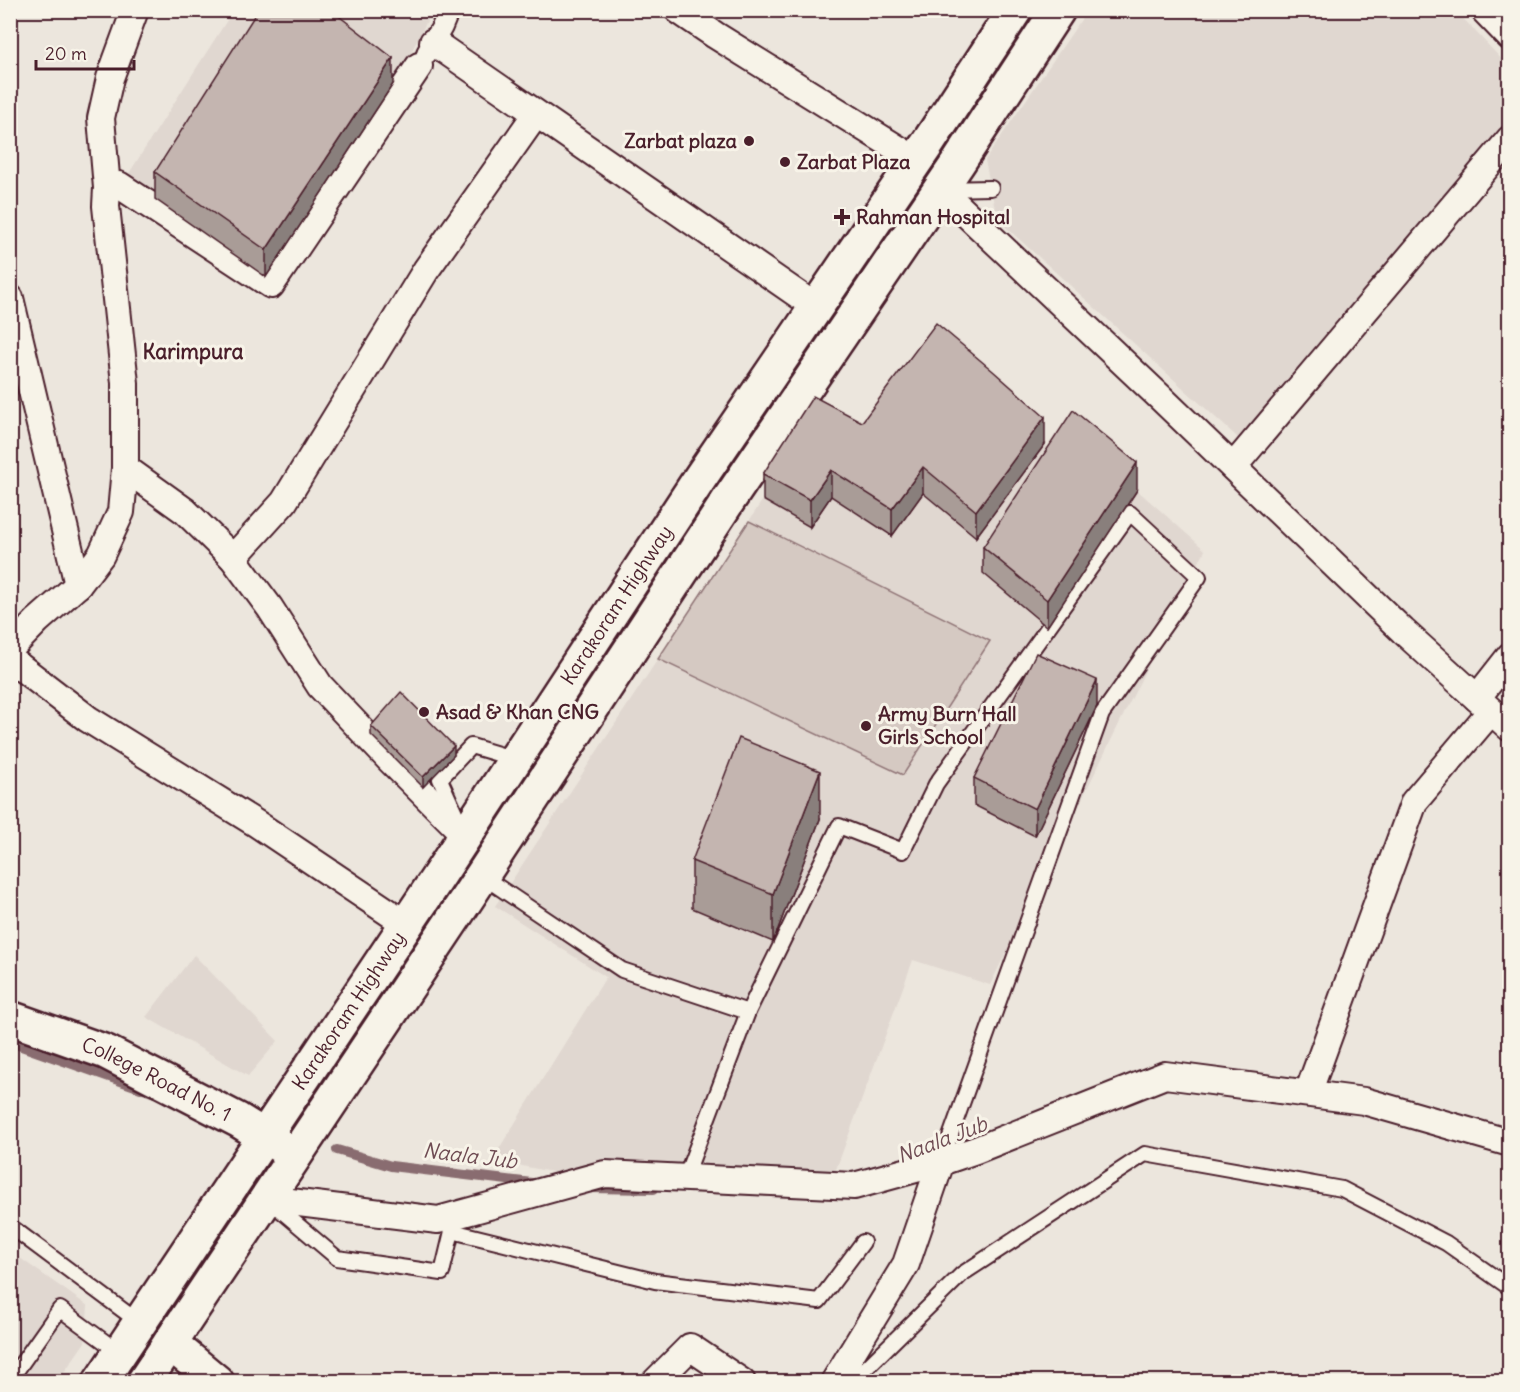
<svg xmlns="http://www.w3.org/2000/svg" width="1520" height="1392" font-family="Delius,sans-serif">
  <rect width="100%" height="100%" fill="#ece6dd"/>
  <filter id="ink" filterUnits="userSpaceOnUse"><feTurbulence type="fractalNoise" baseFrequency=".0167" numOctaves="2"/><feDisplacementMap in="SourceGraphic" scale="12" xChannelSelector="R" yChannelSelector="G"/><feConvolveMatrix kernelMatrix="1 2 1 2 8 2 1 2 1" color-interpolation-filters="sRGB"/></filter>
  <g filter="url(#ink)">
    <g fill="#e0d7d0">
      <polygon points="233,11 432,11 400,74 266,277 126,178"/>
      <polygon points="1087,11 1456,11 1509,67 1509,139 1258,456 997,219 985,160"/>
      <polygon points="993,398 1059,457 1137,490 1205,550 990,985 913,960 834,1175 582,1178 492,1160 606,977 495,906 749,521 813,422 862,448"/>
      <polygon points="194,955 278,1041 248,1076 146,1017"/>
      <polygon points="10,1251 88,1306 85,1342 58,1381 11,1381"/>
    </g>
    <polygon fill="#d5c9c2" stroke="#907476" stroke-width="1.5" points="749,521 990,641 903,775 658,659"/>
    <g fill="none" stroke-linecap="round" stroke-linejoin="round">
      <g stroke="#896c6f" stroke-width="10">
        <polyline points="10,1042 155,1093"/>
        <polyline points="337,1150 391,1166 540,1184"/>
        <polyline points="589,1188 654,1189"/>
      </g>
      <g stroke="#4a1f2b" stroke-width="18">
        <g id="service">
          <polyline points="942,189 991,188"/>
          <polyline points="458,819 440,779 471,746 515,759"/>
          <polyline points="482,876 622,970 748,1012"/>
          <polyline points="685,1178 748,1012 839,826 903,851 936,784 1130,513 1199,577 1102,714 941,1162"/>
          <polyline points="272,1203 337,1258 442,1273 452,1231 655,1281 819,1301 863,1242"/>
          <polyline points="10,1226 140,1323"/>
          <polyline points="10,1380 60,1309 120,1353"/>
          <polyline points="852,1382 962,1274 1145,1154 1342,1189 1446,1243 1510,1288"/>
        </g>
      </g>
      <g stroke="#4a1f2b" stroke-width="24">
        <polyline id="pedestrian" points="427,53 442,27 449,10"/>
      </g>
      <g stroke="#4a1f2b" stroke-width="30">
        <g id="minor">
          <polyline points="678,10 715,35 916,160"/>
          <polyline points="1484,10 1510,37"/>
          <polyline points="433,42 816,307"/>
          <polyline points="107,188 119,185 271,285 419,66"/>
          <polyline points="940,189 1162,399 1403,631 1510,728"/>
          <polyline points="10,298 78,585"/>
          <polyline points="1233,467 1510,139"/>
          <polyline points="125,468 185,511 233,558 270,608 320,686 389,759 465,835"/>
          <polyline points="233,558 284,502 426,270 536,114"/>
          <polyline points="10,649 37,621 78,585 101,555 121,512 125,468 125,383 106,206 107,188 101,118 110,78 135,10"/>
          <polyline points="10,659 88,719 257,824 406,924"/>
          <polyline points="1477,698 1510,656"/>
          <polyline points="1308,1093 1414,802 1491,711"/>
          <polyline points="266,1199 438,1220 605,1174 854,1186 941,1162 976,1150 1165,1075 1364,1101 1510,1143"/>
          <polyline points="655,1382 690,1347 742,1382"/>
          <polyline points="834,1382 906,1264 941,1162"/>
        </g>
      </g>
      <g stroke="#4a1f2b" stroke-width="38">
        <g id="secondary">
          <path id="s1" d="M 10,1018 L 106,1052 L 238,1120 L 295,1155"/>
          <polyline points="170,1343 217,1382"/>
        </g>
      </g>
      <g stroke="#4a1f2b" stroke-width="38">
        <g id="trunk">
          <path id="s2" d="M 100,1382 L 436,880 L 700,478 L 928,143 L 1015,10"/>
          <polyline points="144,1382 466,900 730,498 958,163 1058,10"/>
        </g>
      </g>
      <use href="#service" stroke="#f7f3e8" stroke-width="14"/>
      <use href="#pedestrian" stroke="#f7f3e8" stroke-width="20"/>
      <use href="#minor" stroke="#f7f3e8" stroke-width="26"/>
      <use href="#secondary" stroke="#f7f3e8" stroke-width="33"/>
      <use href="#trunk" stroke="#f7f3e8" stroke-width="33"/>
    </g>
    <g fill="#a99c97" stroke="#4a1f2b" stroke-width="1.5">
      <polygon points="393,84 266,277 155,199 155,172"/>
      <polygon points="862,422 1045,444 976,537 923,493 892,536 831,496 810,527 763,500 763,474"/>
      <polygon points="1137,490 1047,627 983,573 983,547"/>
      <polygon points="1097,706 1035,836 974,805 974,778"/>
      <polygon points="371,726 454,755 423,787 371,735"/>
      <polygon points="820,819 773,942 692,908 692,861"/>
    </g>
    <g fill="#897f7b" stroke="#4a1f2b" stroke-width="1.5">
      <polygon points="393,58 393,84 266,277 266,250"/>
      <polygon points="1045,417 1045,444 976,537 976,511"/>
      <polygon points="1137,463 1137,490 1047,627 1047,600"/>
      <polygon points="923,467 923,493 892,536 892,509"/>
      <polygon points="831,470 831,496 810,527 810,500"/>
      <polygon points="1097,680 1097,706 1035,836 1035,809"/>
      <polygon points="454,746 454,755 423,787 423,777"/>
      <polygon points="820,771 820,819 773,942 773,894"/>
    </g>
    <g fill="#c4b5b0" stroke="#4a1f2b" stroke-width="1.5">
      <polygon points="258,10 331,10 393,58 266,250 155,172"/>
      <polygon points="936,323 993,371 1045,417 976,511 923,467 892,509 831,470 810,500 763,474 813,396 862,422"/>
      <polygon points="1073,410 1137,463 1047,600 983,547"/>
      <polygon points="1036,653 1097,680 1035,809 974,778"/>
      <polygon points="401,692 454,746 423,777 371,726"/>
      <polygon points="739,738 820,771 773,894 692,861"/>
    </g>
  </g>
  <g fill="#4a1f2b" stroke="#f7f3e8" stroke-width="2">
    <circle cx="749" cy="141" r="6"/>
    <circle cx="785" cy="162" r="6"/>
    <path d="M839 208h6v6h6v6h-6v6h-6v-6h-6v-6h6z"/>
    <circle cx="424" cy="712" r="6"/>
    <circle cx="866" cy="726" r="6"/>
  </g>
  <g text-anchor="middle" stroke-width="6" stroke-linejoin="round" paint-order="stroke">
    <g font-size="20" font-weight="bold" fill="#4a1f2b" stroke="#f7f3e8" text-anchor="start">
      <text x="737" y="148" text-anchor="end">Zarbat plaza</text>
      <text x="797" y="169">Zarbat Plaza</text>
      <text x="856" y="224">Rahman Hospital</text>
      <text x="436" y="719">Asad &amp; Khan CNG</text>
      <text x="878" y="721">Army Burn Hall<tspan x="878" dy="23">Girls School</tspan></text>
    </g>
    <g font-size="20" fill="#4a1f2b" stroke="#f7f3e8">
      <text dy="7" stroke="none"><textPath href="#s2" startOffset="933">Karakoram Highway</textPath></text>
      <text dy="7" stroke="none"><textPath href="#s2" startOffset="447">Karakoram Highway</textPath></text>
      <text dy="7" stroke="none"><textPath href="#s1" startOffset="159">College Road No. 1</textPath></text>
    </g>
    <g font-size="21" font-weight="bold" fill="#4a1f2b" stroke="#f7f3e8">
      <text x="193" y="359">Karimpura</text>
    </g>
    <g font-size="21" font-style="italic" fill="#6f4c53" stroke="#f7f3e8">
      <text transform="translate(942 1140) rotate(-21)" y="7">Naala Jub</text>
      <text transform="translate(470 1156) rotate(7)" y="7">Naala Jub</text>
    </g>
  </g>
  <rect width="1520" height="1392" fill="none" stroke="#f7f3e8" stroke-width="36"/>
  <rect x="18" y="18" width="1484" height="1356" fill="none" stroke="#4a1f2b" stroke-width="2" filter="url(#ink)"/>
  <path d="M36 60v9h98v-9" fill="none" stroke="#4a1f2b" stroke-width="3"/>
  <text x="45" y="60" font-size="18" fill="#4a1f2b" stroke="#f7f3e8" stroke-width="4.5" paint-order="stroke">20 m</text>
</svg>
